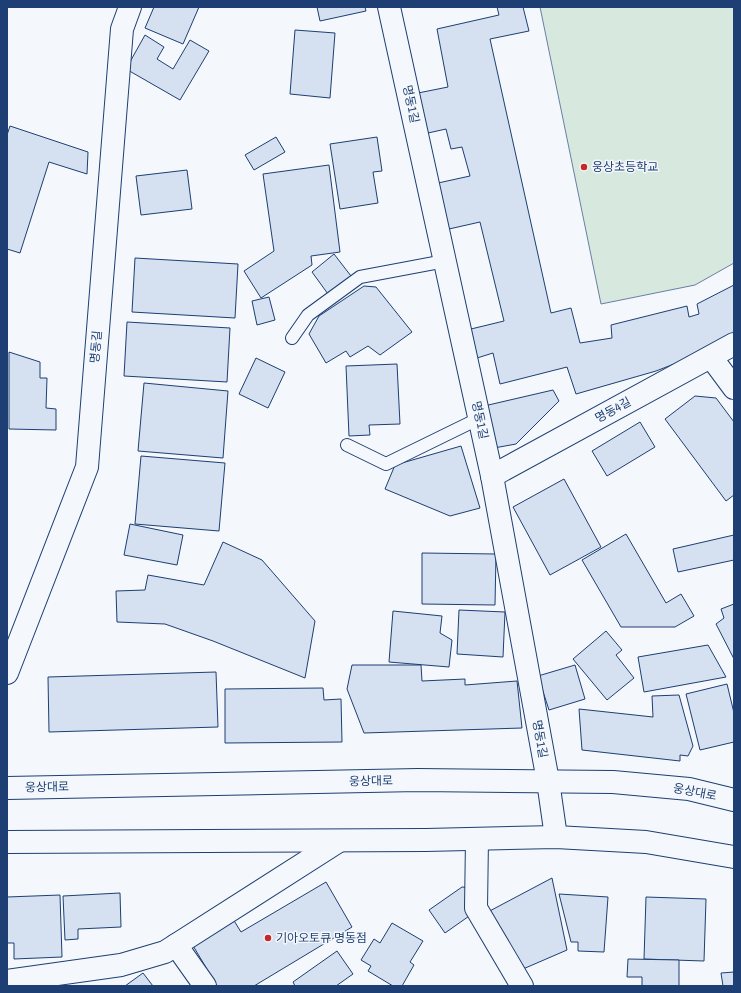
<svg xmlns="http://www.w3.org/2000/svg" width="741" height="993" font-family="'Archivo Narrow','Noto Sans KR',sans-serif">
  <rect width="100%" height="100%" fill="#f4f7fb"/>
  <polygon fill="#d7e8df" stroke="#687fa3" points="540,7 734,7 734,263 695,285 601,304"/>
  <g fill="#d5e0f0" stroke="#1d3f73">
    <polygon points="154,7 199,7 183,44 145,28"/>
    <polygon points="317,7 365,7 366,11 320,21"/>
    <polygon points="497,7 523,7 529,31 490,39 551,313 571,308 580,343 612,338 611,325 687,306 689,317 699,314 697,304 734,285 734,336 692,357 656,371 576,394 567,367 500,384 493,353 477,358 471,329 504,321 480,222 449,229 438,183 470,176 462,147 451,149 446,129 428,133 418,93 448,87 437,29 499,15"/>
    <polygon points="295,30 335,33 330,98 290,94"/>
    <polygon points="145,35 164,47 157,59 173,69 190,40 209,51 180,100 126,69"/>
    <polygon points="10,126 88,152 87,174 49,162 20,253 7,249 7,135"/>
    <polygon points="276,137 285,152 254,170 245,155"/>
    <polygon points="377,137 382,171 373,172 378,203 340,209 330,144"/>
    <polygon points="329,165 340,252 311,256 312,265 261,298 244,271 274,251 263,174"/>
    <polygon points="187,170 192,209 141,215 136,176"/>
    <polygon points="334,254 351,276 328,294 312,272"/>
    <polygon points="135,258 238,264 235,318 132,312"/>
    <polygon points="364,286 376,287 412,332 380,355 368,346 350,357 346,351 326,363 309,334 319,316"/>
    <polygon points="269,297 275,320 257,325 252,301"/>
    <polygon points="127,322 230,328 227,382 124,376"/>
    <polygon points="9,352 40,362 40,378 47,378 46,408 56,409 56,430 9,429"/>
    <polygon points="256,358 285,372 268,408 239,394"/>
    <polygon points="397,364 400,424 369,425 370,435 349,436 346,366"/>
    <polygon points="144,383 228,391 223,458 138,451"/>
    <polygon points="553,390 559,401 516,444 494,448 484,406"/>
    <polygon points="695,396 716,398 734,422 734,495 726,501 665,419"/>
    <polygon points="640,422 655,447 607,476 592,451"/>
    <polygon points="461,446 480,508 450,516 385,489 395,465"/>
    <polygon points="141,456 225,463 219,531 135,524"/>
    <polygon points="564,479 601,547 550,575 513,507"/>
    <polygon points="130,524 183,535 177,565 124,555"/>
    <polygon points="626,534 666,603 681,594 694,616 675,627 621,627 582,560"/>
    <polygon points="734,535 734,560 678,572 673,549"/>
    <polygon points="223,542 262,560 315,621 305,678 213,641 165,624 117,622 116,591 145,590 148,575 204,585"/>
    <polygon points="422,553 496,554 495,605 422,604"/>
    <polygon points="734,604 734,659 716,624 724,618 721,609"/>
    <polygon points="459,610 505,612 503,657 457,654"/>
    <polygon points="393,611 442,616 440,633 452,640 449,667 389,662"/>
    <polygon points="606,631 622,650 616,655 634,678 607,700 573,659"/>
    <polygon points="708,645 726,677 644,692 638,657"/>
    <polygon points="352,665 421,665 422,681 465,679 465,685 517,681 522,728 364,733 347,689"/>
    <polygon points="575,665 585,699 549,710 538,676"/>
    <polygon points="216,672 218,727 49,732 48,677"/>
    <polygon points="727,684 734,713 734,742 700,750 686,694"/>
    <polygon points="323,688 324,700 341,699 342,742 225,743 225,689"/>
    <polygon points="679,695 693,746 688,756 680,755 680,761 582,750 579,709 653,717 652,696"/>
    <polygon points="552,878 567,950 523,969 484,914"/>
    <polygon points="326,882 352,927 254,986 217,986 192,944 233,919 241,932"/>
    <polygon points="462,887 474,888 472,914 445,933 429,910"/>
    <polygon points="120,893 121,927 78,929 78,939 65,940 63,896"/>
    <polygon points="559,894 608,897 604,952 578,951 578,942 571,942"/>
    <polygon points="60,895 62,957 14,959 14,943 7,943 7,897"/>
    <polygon points="646,897 706,899 704,961 644,959"/>
    <polygon points="392,923 423,941 410,962 414,965 402,986 393,986 368,971 371,966 361,960 374,939 380,943"/>
    <polygon points="337,951 353,974 336,986 295,986 293,982"/>
    <polygon points="628,959 679,960 679,986 642,986 642,977 627,977"/>
    <polygon points="734,972 734,986 723,986 721,973"/>
    <polygon points="143,973 153,986 125,986"/>
  </g>
  <g fill="none" stroke-linecap="round" stroke-linejoin="round">
    <g stroke="#1d3f73" stroke-width="14">
      <g id="service">
        <polyline points="292,338 308,315 360,277 445,261"/>
        <polyline points="347,445 386,464 480,418"/>
      </g>
    </g>
    <g stroke="#1d3f73" stroke-width="24">
      <g id="minor">
        <polyline points="389,7 492,476 548,781 556,837"/>
        <polyline points="711,357 734,388"/>
        <polyline points="492,476 734,344"/>
        <polyline points="7,673 87,467 122,29 130,7"/>
        <polyline points="477,839 476,908 522,986"/>
        <polyline points="176,945 205,986"/>
        <polyline points="7,981 121,965 165,952 339,841"/>
      </g>
    </g>
    <g stroke="#1d3f73" stroke-width="24">
      <g id="secondary">
        <polyline points="7,788 418,780 613,782 689,789 734,800"/>
        <polyline points="7,842 426,840 556,837 646,842 734,857"/>
      </g>
    </g>
    <use href="#service" stroke="#f4f7fb" stroke-width="12"/>
    <use href="#minor" stroke="#f4f7fb" stroke-width="22"/>
    <use href="#secondary" stroke="#f4f7fb" stroke-width="22"/>
  </g>
  <g fill="#c62828" stroke="#f4f7fb" stroke-width="1.5">
    <circle cx="584" cy="167" r="4"/>
    <circle cx="268" cy="938" r="4"/>
  </g>
  <g text-anchor="middle" stroke-width="3" stroke-linejoin="round" paint-order="stroke">
    <g font-size="12" fill="#1d3f73" stroke="#f4f7fb">
      <text transform="translate(411 104) rotate(78)" y="4">명동1길</text>
      <text transform="translate(96 347) rotate(-85)" y="4">명동길</text>
      <text transform="translate(613 410) rotate(-29)" y="4">명동4길</text>
      <text transform="translate(480 420) rotate(78)" y="4">명동1길</text>
      <text transform="translate(540 739) rotate(80)" y="4">명동1길</text>
      <text transform="translate(371 781) rotate(-1)" y="4">웅상대로</text>
      <text transform="translate(47 787) rotate(-1)" y="4">웅상대로</text>
      <text transform="translate(695 792) rotate(11)" y="4">웅상대로</text>
    </g>
    <g font-size="12" fill="#1d3f73" stroke="#f4f7fb" text-anchor="start">
      <text x="592" y="171">웅상초등학교</text>
      <text x="276" y="942">기아오토큐 명동점</text>
    </g>
  </g>
  <rect width="741" height="993" fill="none" stroke="#1d3f73" stroke-width="16"/>
</svg>
